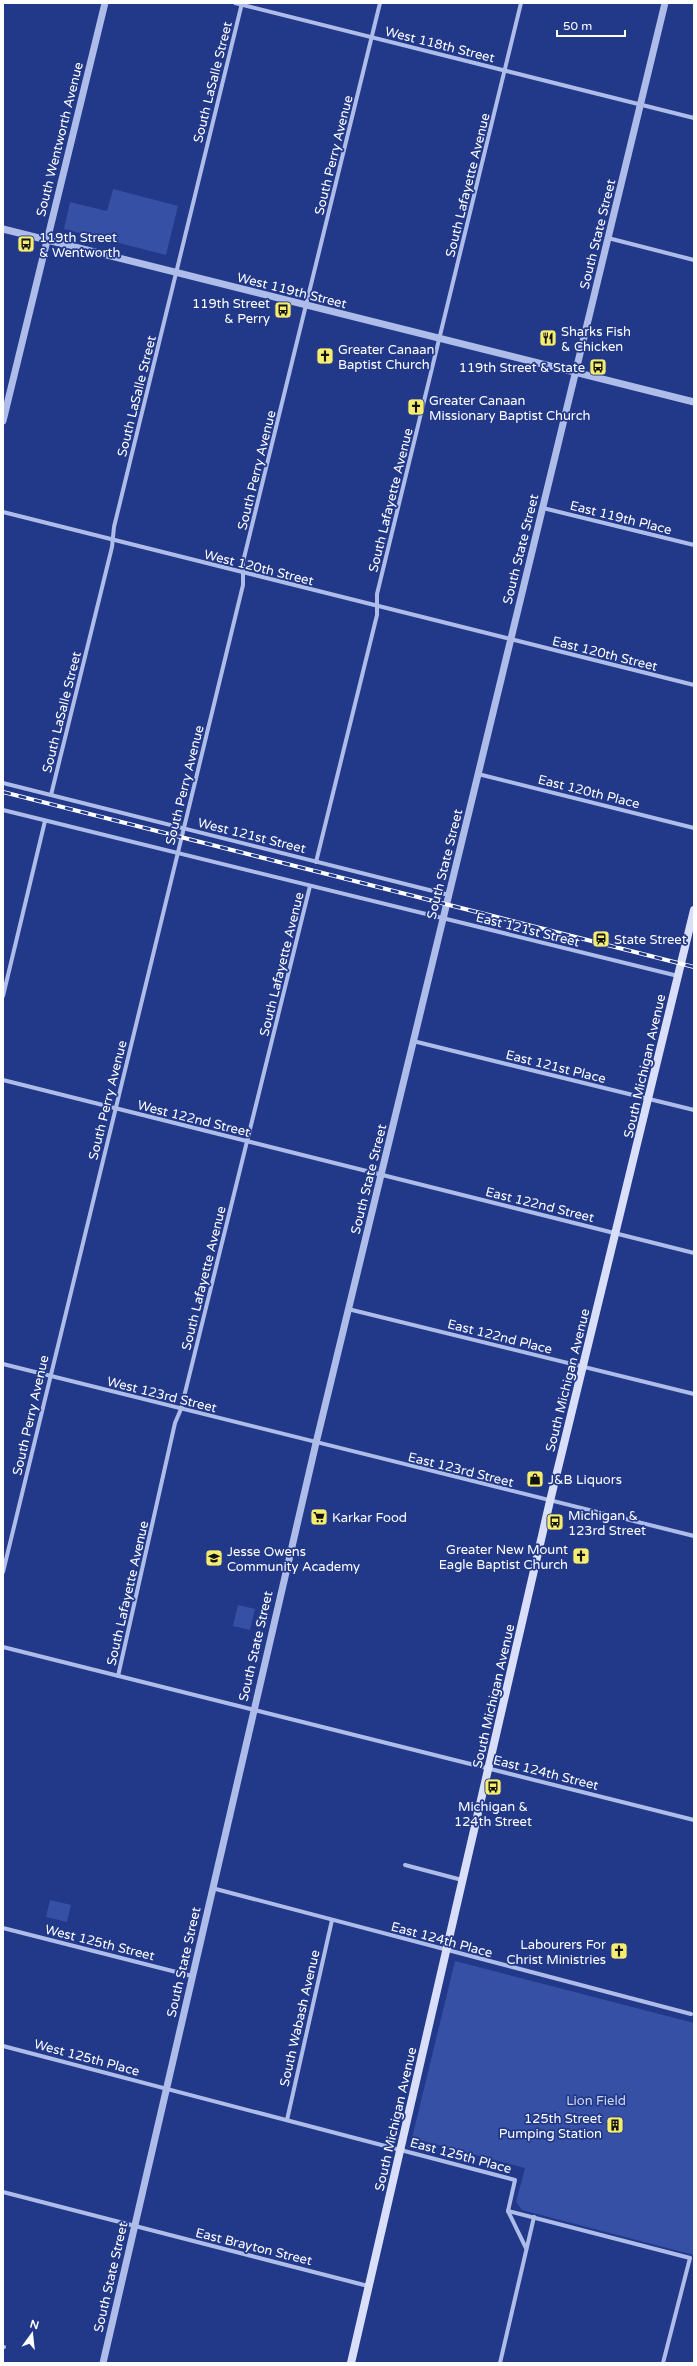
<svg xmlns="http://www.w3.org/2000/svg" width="697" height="2366" font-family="'Varela Round',sans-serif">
  <rect width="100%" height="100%" fill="#223888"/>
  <g fill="#3650a5">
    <polygon points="113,189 178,206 166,255 64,229 70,202 107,211"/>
    <polygon points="238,1605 255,1609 250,1630 233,1626"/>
    <polygon points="50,1900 71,1905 67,1922 46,1917"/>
    <polygon points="455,1961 694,2023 694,2255 522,2210 516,2202 525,2168 412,2138"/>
  </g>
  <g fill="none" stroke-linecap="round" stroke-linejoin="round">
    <g stroke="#aebcea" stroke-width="4">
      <polyline points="235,3 694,118"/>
      <polyline points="608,238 694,260"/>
      <polyline points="543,508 694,545"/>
      <polyline points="3,512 694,685"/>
      <polyline points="478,774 694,828"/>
      <polyline points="3,783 449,895"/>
      <polyline points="51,795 112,547 114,527 242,3"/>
      <polyline points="3,810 678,976"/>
      <polyline points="316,862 377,615 377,594 521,3"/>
      <polyline points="3,996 45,821"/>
      <polyline points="413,1041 694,1110"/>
      <polyline points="3,1080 694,1253"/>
      <polyline points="348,1309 694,1394"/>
      <polyline points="3,1364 694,1536"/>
      <polyline points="3,1572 243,585 243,562 380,3"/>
      <polyline points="3,1647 694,1820"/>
      <polyline points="118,1676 175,1423 181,1409 310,886"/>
      <polyline points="405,1865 462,1880"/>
      <polyline points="212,1888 691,2014"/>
      <polyline points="3,1928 192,1976"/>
      <polyline points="3,2046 515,2180 508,2211"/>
      <polyline points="287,2120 332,1920"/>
      <polyline points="3,2192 368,2286"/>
      <polyline points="508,2211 690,2258 663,2363"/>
      <polyline points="508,2211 526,2248"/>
      <polyline points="3,2347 4,2347"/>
      <polyline points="500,2363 534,2217"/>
    </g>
    <g stroke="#aebcea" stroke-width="7">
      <polyline points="3,229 694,402"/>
      <polyline points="3,421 105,3"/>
      <polyline points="103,2363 316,1443 665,3"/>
    </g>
    <polyline stroke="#d9dff8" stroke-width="8" points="351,2363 550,1501 694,910"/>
    <g stroke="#fff" stroke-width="4">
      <polyline id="rail" points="3,792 694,967"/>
    </g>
    <use href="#rail" stroke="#223888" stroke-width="2.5" stroke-dasharray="8" stroke-linecap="butt"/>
  </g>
  <defs>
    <g id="bus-square" transform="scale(0.9)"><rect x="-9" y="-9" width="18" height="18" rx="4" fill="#f5ed70" stroke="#223888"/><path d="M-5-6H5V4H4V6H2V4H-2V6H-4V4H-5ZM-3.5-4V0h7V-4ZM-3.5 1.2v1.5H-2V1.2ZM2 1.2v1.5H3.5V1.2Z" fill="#111"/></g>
    <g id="restaurant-square" transform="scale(0.9)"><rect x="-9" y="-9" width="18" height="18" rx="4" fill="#f5ed70" stroke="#223888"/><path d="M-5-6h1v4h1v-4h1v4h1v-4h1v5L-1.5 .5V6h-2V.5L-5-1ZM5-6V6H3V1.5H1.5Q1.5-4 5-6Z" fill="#111"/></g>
    <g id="church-square" transform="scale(0.9)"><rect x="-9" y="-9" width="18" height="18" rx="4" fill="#f5ed70" stroke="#223888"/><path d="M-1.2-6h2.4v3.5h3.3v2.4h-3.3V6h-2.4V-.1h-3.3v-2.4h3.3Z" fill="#111"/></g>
    <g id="station-square" transform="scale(0.9)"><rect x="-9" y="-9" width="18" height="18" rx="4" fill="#f5ed70" stroke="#223888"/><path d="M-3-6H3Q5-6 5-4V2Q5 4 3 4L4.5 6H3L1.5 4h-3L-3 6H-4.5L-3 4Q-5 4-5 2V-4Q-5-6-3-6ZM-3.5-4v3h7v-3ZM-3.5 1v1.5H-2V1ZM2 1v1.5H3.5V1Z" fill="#111"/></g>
    <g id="shop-square" transform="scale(0.9)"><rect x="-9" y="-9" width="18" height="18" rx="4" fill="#f5ed70" stroke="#223888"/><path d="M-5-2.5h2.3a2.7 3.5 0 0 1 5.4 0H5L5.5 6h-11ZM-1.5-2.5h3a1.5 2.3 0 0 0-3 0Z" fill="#111"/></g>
    <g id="supermarket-square" transform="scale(0.9)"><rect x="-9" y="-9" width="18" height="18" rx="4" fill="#f5ed70" stroke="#223888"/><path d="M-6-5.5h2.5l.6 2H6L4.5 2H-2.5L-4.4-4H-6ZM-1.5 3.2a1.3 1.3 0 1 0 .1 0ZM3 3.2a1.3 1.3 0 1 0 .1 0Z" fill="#111"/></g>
    <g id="school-square" transform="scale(0.9)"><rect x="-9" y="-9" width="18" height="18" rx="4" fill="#f5ed70" stroke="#223888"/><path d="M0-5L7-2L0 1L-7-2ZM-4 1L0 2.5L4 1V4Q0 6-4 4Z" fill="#111"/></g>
    <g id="building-square" transform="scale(0.9)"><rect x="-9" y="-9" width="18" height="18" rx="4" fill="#f5ed70" stroke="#223888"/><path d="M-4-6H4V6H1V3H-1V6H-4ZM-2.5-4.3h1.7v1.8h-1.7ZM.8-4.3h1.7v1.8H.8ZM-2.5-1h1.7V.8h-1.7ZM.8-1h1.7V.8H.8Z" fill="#111"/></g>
  </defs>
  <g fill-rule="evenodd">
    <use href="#bus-square" x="26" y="244"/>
    <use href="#bus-square" x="283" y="310"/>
    <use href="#restaurant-square" x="548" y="338"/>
    <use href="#church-square" x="325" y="356"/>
    <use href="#bus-square" x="598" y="367"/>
    <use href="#church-square" x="416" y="407"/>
    <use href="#station-square" x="601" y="939"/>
    <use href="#shop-square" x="535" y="1479"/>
    <use href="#supermarket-square" x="319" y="1517"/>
    <use href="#bus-square" x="555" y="1522"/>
    <use href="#church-square" x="581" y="1556"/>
    <use href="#school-square" x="214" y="1558"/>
    <use href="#bus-square" x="493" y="1787"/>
    <use href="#church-square" x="619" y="1951"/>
    <use href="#building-square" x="615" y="2125"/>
  </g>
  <g text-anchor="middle" stroke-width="3.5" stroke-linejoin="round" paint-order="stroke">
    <g font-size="13" fill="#fff" stroke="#223888">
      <text transform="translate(440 44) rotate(14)" y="5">West 118th Street</text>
      <text transform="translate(212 82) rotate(-76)" y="5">South LaSalle Street</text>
      <text transform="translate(59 139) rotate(-76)" y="5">South Wentworth Avenue</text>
      <text transform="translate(333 155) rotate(-76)" y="5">South Perry Avenue</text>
      <text transform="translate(467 185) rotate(-76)" y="5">South Lafayette Avenue</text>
      <text transform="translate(597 234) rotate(-76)" y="5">South State Street</text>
      <text transform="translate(292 290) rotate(14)" y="5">West 119th Street</text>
      <text transform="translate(136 396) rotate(-76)" y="5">South LaSalle Street</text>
      <text transform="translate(256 470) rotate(-76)" y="5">South Perry Avenue</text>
      <text transform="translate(390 500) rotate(-76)" y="5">South Lafayette Avenue</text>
      <text transform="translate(621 517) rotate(14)" y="5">East 119th Place</text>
      <text transform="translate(520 549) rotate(-76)" y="5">South State Street</text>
      <text transform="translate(259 567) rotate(14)" y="5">West 120th Street</text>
      <text transform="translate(605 653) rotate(14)" y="5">East 120th Street</text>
      <text transform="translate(61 712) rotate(-76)" y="5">South LaSalle Street</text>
      <text transform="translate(184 785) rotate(-76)" y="5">South Perry Avenue</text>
      <text transform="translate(589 791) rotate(14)" y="5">East 120th Place</text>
      <text transform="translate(252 835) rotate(14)" y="5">West 121st Street</text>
      <text transform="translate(444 864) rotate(-76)" y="5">South State Street</text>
      <text transform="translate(528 929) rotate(14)" y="5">East 121st Street</text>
      <text transform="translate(281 964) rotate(-76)" y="5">South Lafayette Avenue</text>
      <text transform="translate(556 1066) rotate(14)" y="5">East 121st Place</text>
      <text transform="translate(644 1066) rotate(-77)" y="5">South Michigan Avenue</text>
      <text transform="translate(107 1100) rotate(-76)" y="5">South Perry Avenue</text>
      <text transform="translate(194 1118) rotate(14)" y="5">West 122nd Street</text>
      <text transform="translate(368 1179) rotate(-76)" y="5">South State Street</text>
      <text transform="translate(540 1204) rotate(14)" y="5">East 122nd Street</text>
      <text transform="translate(203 1278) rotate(-76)" y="5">South Lafayette Avenue</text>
      <text transform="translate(500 1336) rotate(14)" y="5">East 122nd Place</text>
      <text transform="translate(567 1380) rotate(-76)" y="5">South Michigan Avenue</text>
      <text transform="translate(162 1394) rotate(14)" y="5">West 123rd Street</text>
      <text transform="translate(30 1415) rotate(-77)" y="5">South Perry Avenue</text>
      <text transform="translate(461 1469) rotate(14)" y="5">East 123rd Street</text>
      <text transform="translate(127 1593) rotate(-77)" y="5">South Lafayette Avenue</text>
      <text transform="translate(255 1646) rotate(-77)" y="5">South State Street</text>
      <text transform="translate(493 1696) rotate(-77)" y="5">South Michigan Avenue</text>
      <text transform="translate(546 1772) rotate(14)" y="5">East 124th Street</text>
      <text transform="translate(442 1939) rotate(15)" y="5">East 124th Place</text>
      <text transform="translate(100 1942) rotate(14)" y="5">West 125th Street</text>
      <text transform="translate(183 1962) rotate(-77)" y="5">South State Street</text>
      <text transform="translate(299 2018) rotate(-77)" y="5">South Wabash Avenue</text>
      <text transform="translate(87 2057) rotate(15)" y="5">West 125th Place</text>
      <text transform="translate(395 2119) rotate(-77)" y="5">South Michigan Avenue</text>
      <text transform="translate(461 2155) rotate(15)" y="5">East 125th Place</text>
      <text transform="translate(254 2246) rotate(14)" y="5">East Brayton Street</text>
      <text transform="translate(110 2277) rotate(-77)" y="5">South State Street</text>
    </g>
    <g font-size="13" fill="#fff" stroke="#223888" text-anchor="start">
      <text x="39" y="242">119th Street<tspan x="39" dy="15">&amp; Wentworth</tspan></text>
      <text x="270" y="308" text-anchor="end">119th Street<tspan x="270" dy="15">&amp; Perry</tspan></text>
      <text x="561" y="336">Sharks Fish<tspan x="561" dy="15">&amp; Chicken</tspan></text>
      <text x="338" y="354">Greater Canaan<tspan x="338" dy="15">Baptist Church</tspan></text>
      <text x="585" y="372" text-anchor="end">119th Street &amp; State</text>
      <text x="429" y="405">Greater Canaan<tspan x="429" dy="15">Missionary Baptist Church</tspan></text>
      <text x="614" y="944">State Street</text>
      <text x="548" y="1484">J&amp;B Liquors</text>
      <text x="568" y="1520">Michigan &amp;<tspan x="568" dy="15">123rd Street</tspan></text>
      <text x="332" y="1522">Karkar Food</text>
      <text x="568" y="1554" text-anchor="end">Greater New Mount<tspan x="568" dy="15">Eagle Baptist Church</tspan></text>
      <text x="227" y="1556">Jesse Owens<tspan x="227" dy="15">Community Academy</tspan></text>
      <text x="493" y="1811" text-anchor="middle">Michigan &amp;<tspan x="493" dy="15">124th Street</tspan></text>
      <text x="606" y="1949" text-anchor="end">Labourers For<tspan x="606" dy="15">Christ Ministries</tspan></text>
      <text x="602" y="2123" text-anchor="end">125th Street<tspan x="602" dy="15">Pumping Station</tspan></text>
    </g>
    <g font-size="13" fill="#d2dbf7" stroke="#223888">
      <text x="596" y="2105">Lion Field</text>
    </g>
  </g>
  <rect width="697" height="2366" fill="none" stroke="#ffffff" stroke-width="8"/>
  <g transform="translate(32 2334) rotate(15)" stroke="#223888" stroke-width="3" paint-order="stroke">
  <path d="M0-3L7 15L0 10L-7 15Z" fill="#ffffff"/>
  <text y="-6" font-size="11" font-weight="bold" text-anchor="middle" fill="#ffffff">N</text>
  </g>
  <path d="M557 30v6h68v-6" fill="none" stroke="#ffffff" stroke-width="2"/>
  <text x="563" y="30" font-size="12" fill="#ffffff" stroke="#223888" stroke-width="3" paint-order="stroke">50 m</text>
</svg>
